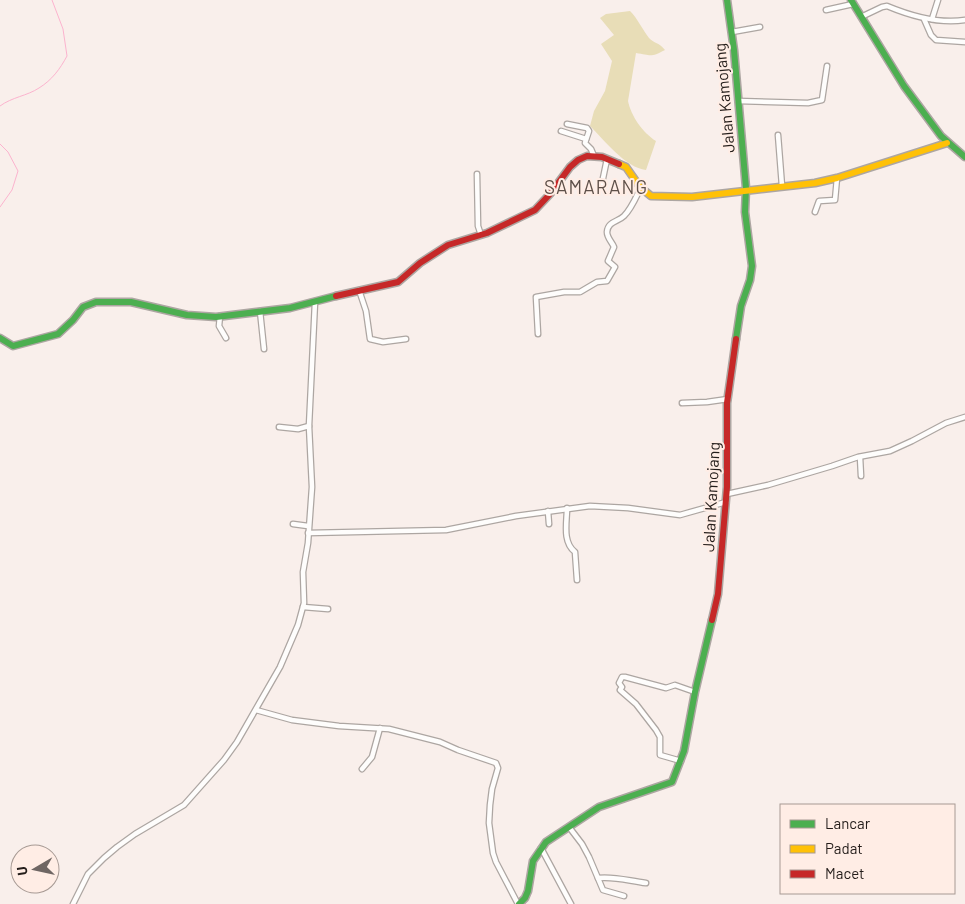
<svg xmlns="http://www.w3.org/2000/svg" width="965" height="904" font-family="Barlow,sans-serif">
  <rect width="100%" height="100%" fill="#f9efeb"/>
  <path fill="#e8ddb7" d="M 630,11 C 638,19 642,29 649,38 C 653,43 659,42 665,50 C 650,58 651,55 636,53 L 628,101 C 631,116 643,133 656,141 L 646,170 C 626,168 604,140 590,126 L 594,111 L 605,91 L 612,61 L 601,44 L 614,35 L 600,18 L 606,14 Z"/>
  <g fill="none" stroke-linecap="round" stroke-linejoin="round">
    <g stroke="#fcb3ce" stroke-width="1">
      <path d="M 0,106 C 12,97 27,96 39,88 C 52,80 60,69 67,56 L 63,29 L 52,0"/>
      <polyline points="0,144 8,152 18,171 12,190 0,207"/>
    </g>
    <g stroke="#ada6a2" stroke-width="7">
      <g id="street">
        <polyline points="826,10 853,4"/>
        <path d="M 861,17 L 882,7 L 887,6 C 911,16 940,24 965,20"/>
        <polyline points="924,19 931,35 936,40 965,42"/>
        <polyline points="932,19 938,0"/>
        <polyline points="732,32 760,27"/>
        <polyline points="738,101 808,103 822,100 827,66"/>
        <polyline points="567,124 587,128 589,131 586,140"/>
        <polyline points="561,131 586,139 585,143 591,149 594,156"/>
        <polyline points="778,135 782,186"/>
        <polyline points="477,174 478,226 481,235"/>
        <polyline points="602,183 607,159"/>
        <polyline points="815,212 819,201 835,200 837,178"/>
        <polyline points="359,290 366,311 370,339 383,342 406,339"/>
        <polyline points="260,311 264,349"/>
        <polyline points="220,316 219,326 226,338"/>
        <path d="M 538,334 L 536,297 L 564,292 L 580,292 L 597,282 L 607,281 L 615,267 L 608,261 L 614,247 C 612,242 607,238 607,232 C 608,221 618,222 624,216 C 632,208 636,197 641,187"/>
        <polyline points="682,403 707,402 728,399"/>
        <polyline points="279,427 298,429 309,426"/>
        <polyline points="860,457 861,476"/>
        <polyline points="727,494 768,485 832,466 858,457 890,451 912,441 946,423 965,417"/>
        <path d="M 567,508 C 567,522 562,542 575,552 L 577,580"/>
        <polyline points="548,511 549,524"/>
        <polyline points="293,524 308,526"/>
        <polyline points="308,533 446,530 516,516 590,506 628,508 680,515 726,502"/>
        <polyline points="303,607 328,609"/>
        <polyline points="256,710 292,720 339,726 389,729 440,742 458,750 496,763 498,768 492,789 490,805 489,823 493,853 496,862 518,904"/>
        <polyline points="681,761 660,755 660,737 656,730 636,704 620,690 622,687 619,683 622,677 625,677 666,688 675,685 695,692"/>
        <polyline points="362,769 372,757 380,728"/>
        <polyline points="569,827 582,844 589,857 603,890 624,896"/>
        <polyline points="541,848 571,904"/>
        <path d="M 598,878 C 615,876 629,881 646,883"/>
        <polyline points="73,904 88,874 104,858 117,847 135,834 184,805 224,760 237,742 280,667 298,625 304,603 303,572 308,543 312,487 309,426 315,302"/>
      </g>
    </g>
    <g stroke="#ada6a2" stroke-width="9">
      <g id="fast">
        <polyline points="727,0 734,50 746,188 745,212 752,266 750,280 741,306 736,339"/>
        <polyline points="851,0 904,86 941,136 965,157"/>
        <polyline points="0,338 13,346 58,334 73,320 83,307 96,302 131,302 187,315 216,317 290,308 336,296"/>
        <polyline points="519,904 525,898 528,891 533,861 546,842 599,807 672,782 684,751 695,692 712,620"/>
      </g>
    </g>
    <g stroke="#ada6a2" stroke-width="9">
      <polyline id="slow" points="619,164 626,167 640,187 651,196 692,197 815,183 837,178 947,143"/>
    </g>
    <g stroke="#ada6a2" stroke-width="9">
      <g id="jam">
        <polyline points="336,296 398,282 420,263 448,245 487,233 535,210 550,194 570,167 578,160 587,156 602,157 619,164"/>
        <polyline points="712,620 718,594 727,487 727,403 736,339"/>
      </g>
    </g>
    <use href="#street" stroke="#fefdfc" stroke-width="4.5"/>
    <use href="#fast" stroke="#4caf50" stroke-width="6"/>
    <use href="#slow" stroke="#ffc107" stroke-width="6"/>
    <use href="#jam" stroke="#c62828" stroke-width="6"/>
  </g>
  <g text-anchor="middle" stroke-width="4" stroke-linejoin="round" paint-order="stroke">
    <g font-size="16" fill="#241d1a" stroke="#ffede5">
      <text transform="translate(724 98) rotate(-95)" y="6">Jalan Kamojang</text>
      <text transform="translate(711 497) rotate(-87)" y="6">Jalan Kamojang</text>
    </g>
    <g font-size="19" letter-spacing="1" fill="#5e5049" stroke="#ffede5">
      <text x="596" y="194">SAMARANG</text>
    </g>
  </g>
  <rect x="780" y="804" width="175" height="90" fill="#ffede5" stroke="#a79a94"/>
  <rect x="790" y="820" width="25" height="8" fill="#4caf50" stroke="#a79a94"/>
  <text x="825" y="829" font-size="15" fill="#241d1a">Lancar</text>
  <rect x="790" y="845" width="25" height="8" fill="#ffc107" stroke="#a79a94"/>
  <text x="825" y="854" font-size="15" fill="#241d1a">Padat</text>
  <rect x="790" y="870" width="25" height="8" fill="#c62828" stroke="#a79a94"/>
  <text x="825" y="879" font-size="15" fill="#241d1a">Macet</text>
  <g transform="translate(35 869) rotate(261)"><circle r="24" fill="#ffede5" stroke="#a79a94"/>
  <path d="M0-4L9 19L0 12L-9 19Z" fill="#6f6663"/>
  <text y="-8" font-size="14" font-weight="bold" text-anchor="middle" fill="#241d1a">U</text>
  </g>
</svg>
